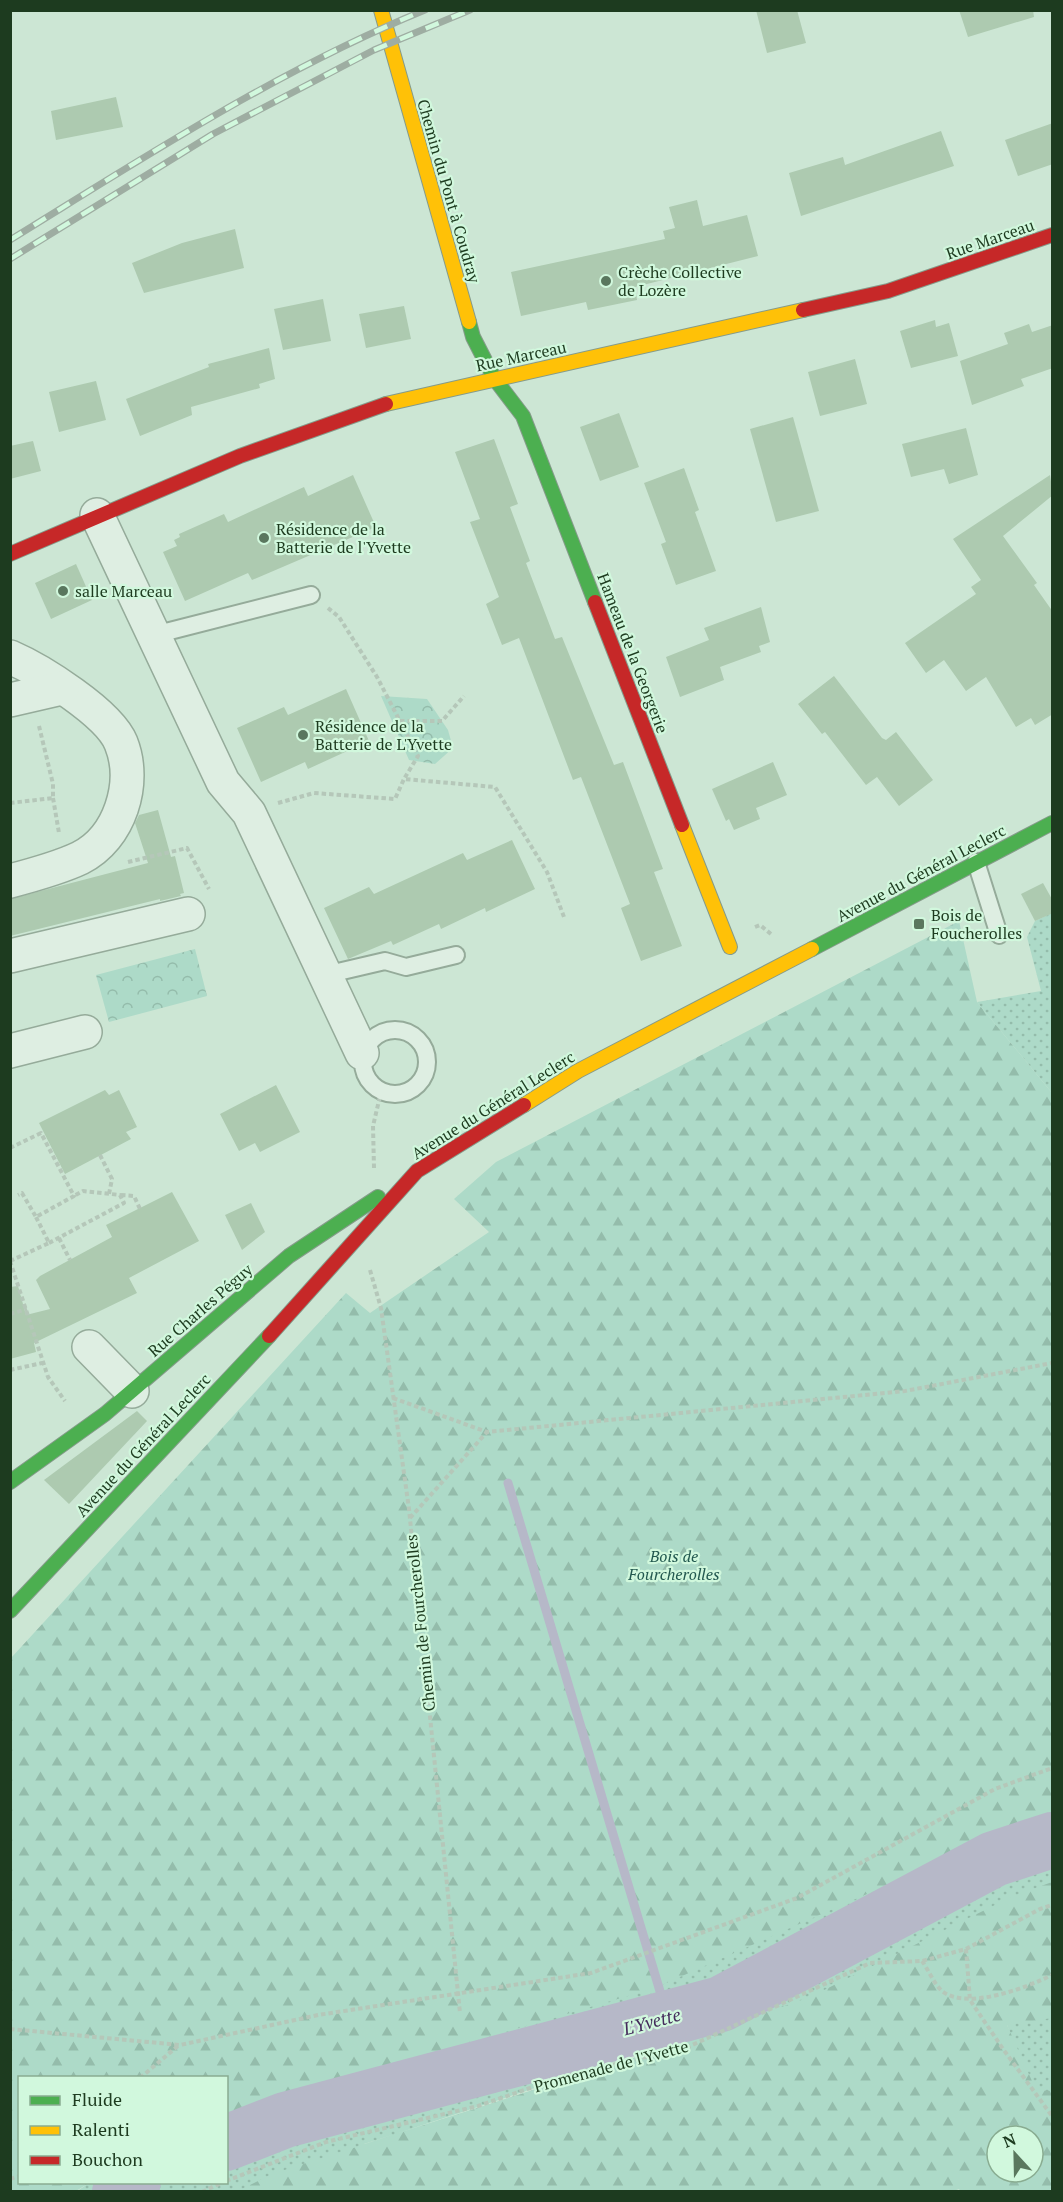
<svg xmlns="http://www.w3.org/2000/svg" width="1063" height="2202" font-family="'PT Serif',serif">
  <defs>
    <pattern id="grass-dots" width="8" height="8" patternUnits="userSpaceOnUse" patternTransform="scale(1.5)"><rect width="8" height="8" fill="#addac8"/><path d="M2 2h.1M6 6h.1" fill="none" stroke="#94bcab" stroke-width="1.8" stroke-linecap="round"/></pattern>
    <pattern id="forest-firs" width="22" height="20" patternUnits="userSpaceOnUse" patternTransform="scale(1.5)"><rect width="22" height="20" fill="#addac8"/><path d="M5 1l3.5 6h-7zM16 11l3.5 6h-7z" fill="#94bcab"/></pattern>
    <pattern id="park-crowns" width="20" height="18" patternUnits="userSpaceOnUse" patternTransform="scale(1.5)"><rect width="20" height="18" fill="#addac8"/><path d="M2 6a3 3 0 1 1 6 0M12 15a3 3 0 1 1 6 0" fill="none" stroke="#94bcab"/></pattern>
  </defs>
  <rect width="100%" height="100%" fill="#cce6d4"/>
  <g fill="url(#grass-dots)" fill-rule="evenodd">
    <polygon points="1052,913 1052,1093 977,1002 1041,991 1027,937 1035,921"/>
    <path d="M 1052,1827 L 1052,2148 L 1007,2025 L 500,2191 L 76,2192 L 89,2183 L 226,2182 L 227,2122 L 903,1877 ZM 768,2011 L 640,2056 L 364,2144 L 365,2144 Z"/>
  </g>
  <g fill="url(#forest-firs)" fill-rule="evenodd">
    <polygon points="959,921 977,1002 1052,1093 1052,1827 903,1878 655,1988 366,2073 227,2122 226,2078 20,2078 20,2182 89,2183 76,2191 11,2191 11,1658 346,1293 370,1313 489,1232 454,1199 496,1162"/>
    <path d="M 1052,1882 L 1052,2018 L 1007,2025 L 1036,2090 L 1052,2091 L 1052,2191 L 961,2192 L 959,2189 L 951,2192 L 238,2191 L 272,2174 L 640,2056 L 810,1997 L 1011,1897 ZM 997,2136 L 1033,2136 L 1033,2172 L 997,2172 Z"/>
  </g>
  <g fill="url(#park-crowns)">
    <polygon points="381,696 427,699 448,730 453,748 435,764 409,760"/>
    <polygon points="195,949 207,996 109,1022 96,975"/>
  </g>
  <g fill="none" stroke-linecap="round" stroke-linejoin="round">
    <polyline stroke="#b6b8c8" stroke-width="9" points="508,1483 668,2018"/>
    <g stroke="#b6b8c8" stroke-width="56">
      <polyline points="226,2143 285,2120 721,2004 994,1859 1052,1840"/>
      <polyline points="120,2192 133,2182"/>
    </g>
  </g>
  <g fill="#adcab0">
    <polygon points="756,10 797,10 806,43 767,53"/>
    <polygon points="959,10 1033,10 1034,17 968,37"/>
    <polygon points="116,97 123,127 56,140 51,111"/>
    <polygon points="1053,123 1053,164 1018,176 1005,140"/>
    <polygon points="941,131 954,166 801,216 789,173 843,157 845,165"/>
    <polygon points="697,200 703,226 747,215 758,256 635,287 637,300 588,310 586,302 521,316 511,272 665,239 663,231 675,228 669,207"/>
    <polygon points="235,229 244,268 144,293 132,263 182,243"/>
    <polygon points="323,299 331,341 283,350 274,309"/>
    <polygon points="404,306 411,339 366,348 359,314"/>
    <polygon points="935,320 936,327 949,323 958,356 911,368 900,331"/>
    <polygon points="1029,324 1032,332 1053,325 1053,368 1021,379 1024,386 972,405 960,361 1008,344 1004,333"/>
    <polygon points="269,348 275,379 259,384 260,388 191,407 192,415 140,436 126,399 209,367 208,364"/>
    <polygon points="855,359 867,404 820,416 808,372"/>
    <polygon points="96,381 106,420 59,432 49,392"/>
    <polygon points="619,413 639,467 600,481 580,427"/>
    <polygon points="793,417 819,511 776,522 750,429"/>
    <polygon points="966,428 978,475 949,484 944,469 911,477 902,444"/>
    <polygon points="494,439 518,504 510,507 530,561 526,563 555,639 562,637 614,765 623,762 663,869 654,872 682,946 641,961 621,908 630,904 581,777 573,780 519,638 502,645 486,604 499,597 470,522 480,519 455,452"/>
    <polygon points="33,441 41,471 10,479 10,446"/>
    <polygon points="684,468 699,510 695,512 716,571 676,585 661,544 666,542 644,483"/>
    <polygon points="353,475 376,527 252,580 248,573 185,601 163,552 177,546 174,540 180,537 179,534 224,514 228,522 304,487 308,496"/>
    <polygon points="1050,475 1053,495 1003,536 1037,583 1034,585 1053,612 1053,714 1035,725 1031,718 1016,727 986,677 966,691 944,660 926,673 905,643 976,594 971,587 981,580 953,539"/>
    <polygon points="76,564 92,600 51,619 35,583"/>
    <polygon points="761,607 770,642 759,646 761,652 720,667 724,680 680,697 666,657 709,640 704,628"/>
    <polygon points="834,676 882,738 886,740 896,732 933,780 899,806 877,777 866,785 825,732 822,734 798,704"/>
    <polygon points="346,689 369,741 308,769 305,762 261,782 237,728 284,707 288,715"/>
    <polygon points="773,762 787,795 756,808 760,819 734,830 729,819 726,821 712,789"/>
    <polygon points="158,810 171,857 175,856 184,893 180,894 181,896 160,901 160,899 10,936 10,899 148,863 135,823 139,815"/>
    <polygon points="512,840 535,889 486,912 485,908 441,929 439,924 393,945 391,941 348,959 324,908 369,887 374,894 463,853 467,860"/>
    <polygon points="1043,883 1053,901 1053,913 1035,921 1021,894"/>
    <polygon points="276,1085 300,1132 260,1152 255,1143 239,1151 220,1114"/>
    <polygon points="105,1090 109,1095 119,1090 137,1127 126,1132 131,1139 65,1174 39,1123"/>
    <polygon points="172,1192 199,1241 129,1278 137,1293 34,1343 36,1352 10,1359 10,1287 18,1286 26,1315 50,1309 36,1280 40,1276 112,1237 106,1225"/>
    <polygon points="251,1203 265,1232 242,1250 225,1215"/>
    <polygon points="137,1411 147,1421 69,1504 44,1480"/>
  </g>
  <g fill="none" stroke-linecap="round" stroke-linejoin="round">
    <g stroke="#95ab9a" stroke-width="20">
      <g id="lane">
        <polyline points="154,635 311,595"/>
        <polyline points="976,862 999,935"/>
        <polyline points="325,975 385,961 406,967 456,955"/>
        <circle cx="395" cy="1062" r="32"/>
      </g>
    </g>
    <g stroke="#95ab9a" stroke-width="36">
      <g id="street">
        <polyline points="97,515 223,782 249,813 362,1053"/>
        <path d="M 10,657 C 40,670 109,713 121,743 C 137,783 120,838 80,858 C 59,868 33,875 10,881"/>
        <polyline points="10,700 62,688"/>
        <polyline points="10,956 188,914"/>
        <polyline points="10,1051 85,1032"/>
        <polyline points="89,1347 132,1391"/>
      </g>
    </g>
    <g stroke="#859b8a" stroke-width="16">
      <g id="fast">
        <polyline points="469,322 473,337 494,378 523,416 595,602"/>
        <polyline points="812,949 1052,823"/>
        <polyline points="10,1482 105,1414 289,1256 378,1197"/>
        <polyline points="10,1611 269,1336"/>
      </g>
    </g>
    <g stroke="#859b8a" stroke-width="16">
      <g id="slow">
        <polyline points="381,10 469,322"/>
        <polyline points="386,404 803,310"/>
        <polyline points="682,825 730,947"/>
        <polyline points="524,1105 578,1071 812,949"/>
      </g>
    </g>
    <g stroke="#859b8a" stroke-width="16">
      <g id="jam">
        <polyline points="803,310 888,291 1052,235"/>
        <polyline points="10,554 240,456 386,404"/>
        <polyline points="595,602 682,825"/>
        <polyline points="269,1336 417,1171 524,1105"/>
      </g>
    </g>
    <g stroke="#b5c7b9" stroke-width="4" stroke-dasharray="4.5 3" stroke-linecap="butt">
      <polyline points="328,608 339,617 377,677 418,756 404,779"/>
      <polyline points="400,721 442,721 464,696"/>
      <polyline points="53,798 59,833"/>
      <polyline points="10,803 53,798 53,784 39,726"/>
      <polyline points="278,803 314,793 395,799 404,779 495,787 547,872 564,917"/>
      <polyline points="128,862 187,848 209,889"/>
      <polyline points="755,927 760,925 771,934"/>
      <polyline points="10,1148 41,1133 74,1196 36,1217 22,1193 18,1195"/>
      <polyline points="100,1155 112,1179 109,1194"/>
      <polyline points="374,1168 373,1126 381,1092"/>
      <polyline points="121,1195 134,1196 140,1209"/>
      <polyline points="59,1238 70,1260"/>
      <polyline points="49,1243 124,1203 120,1195 83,1191 74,1196"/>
      <polyline points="10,1261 48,1377 65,1401"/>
      <polyline points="10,1261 49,1243 36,1217"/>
      <polyline points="370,1270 381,1308 409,1509 460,2013"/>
      <polyline points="10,1314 27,1309"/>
      <polyline points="10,1370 42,1363"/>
      <polyline points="393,1398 487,1432 905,1391 1052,1363"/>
      <polyline points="410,1518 487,1432"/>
      <polyline points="966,1949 970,2000 1003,2049 1052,2116"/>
      <path d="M 922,1961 C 928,1969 934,1984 942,1991 C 967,2011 1028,1987 1052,1975"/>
      <polyline points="10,2029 180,2045 318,2015 591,1973 797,1898 995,1789 1052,1768"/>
      <polyline points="140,2078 179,2045"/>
      <polyline points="10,2179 20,2176"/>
      <polyline points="226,2181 326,2142 478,2106 562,2077 688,2047 870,1963 922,1961 966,1949 1040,1909 1052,1905"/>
      <polyline points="202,2192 223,2182"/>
    </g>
    <use href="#lane" stroke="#deeee2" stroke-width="16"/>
    <use href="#street" stroke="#deeee2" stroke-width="33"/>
    <use href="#fast" stroke="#4caf50" stroke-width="14"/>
    <use href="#slow" stroke="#ffc107" stroke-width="14"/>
    <use href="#jam" stroke="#c62828" stroke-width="14"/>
    <g stroke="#9eada2" stroke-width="7">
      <g id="rail">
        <path d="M 10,240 C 145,157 278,70 425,10"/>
        <polyline points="10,259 213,134 374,50 470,10"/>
      </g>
    </g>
    <use href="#rail" stroke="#d1f8dd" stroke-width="4.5" stroke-dasharray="14" stroke-linecap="butt"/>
  </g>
  <g fill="#5a775e" stroke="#d1f8dd" stroke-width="2">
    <circle cx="606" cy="281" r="6"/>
    <circle cx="264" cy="538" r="6"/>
    <circle cx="63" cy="591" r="6"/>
    <circle cx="303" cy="735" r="6"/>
    <rect x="913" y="918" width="12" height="12" rx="3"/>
  </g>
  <g text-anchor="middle" stroke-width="4.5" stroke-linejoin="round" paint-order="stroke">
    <g font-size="16" fill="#1d3b1f" stroke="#d1f8dd">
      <text transform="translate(449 191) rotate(74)" y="6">Chemin du Pont à Coudray</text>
      <text transform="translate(990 239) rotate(-19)" y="6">Rue Marceau</text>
      <text transform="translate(521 356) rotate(-12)" y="6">Rue Marceau</text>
      <text transform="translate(633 653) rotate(69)" y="6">Hameau de la Georgerie</text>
      <text transform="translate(921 873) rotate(-28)" y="6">Avenue du Général Leclerc</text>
      <text transform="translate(493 1105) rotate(-32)" y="6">Avenue du Général Leclerc</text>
      <text transform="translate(200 1310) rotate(-41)" y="6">Rue Charles Péguy</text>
      <text transform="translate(143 1445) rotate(-47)" y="6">Avenue du Général Leclerc</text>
      <text transform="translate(420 1623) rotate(-96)" y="6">Chemin de Fourcherolles</text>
      <text transform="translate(611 2066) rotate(-15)" y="6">Promenade de l'Yvette</text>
    </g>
    <g font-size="16" fill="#1d3b1f" stroke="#d1f8dd" text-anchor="start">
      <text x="618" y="278">Crèche Collective<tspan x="618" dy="18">de Lozère</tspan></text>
      <text x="276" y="535">Résidence de la<tspan x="276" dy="18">Batterie de l'Yvette</tspan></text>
      <text x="75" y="597">salle Marceau</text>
      <text x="315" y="732">Résidence de la<tspan x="315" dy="18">Batterie de L'Yvette</tspan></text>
      <text x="931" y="921">Bois de<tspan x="931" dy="18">Foucherolles</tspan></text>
    </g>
    <g font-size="16" font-style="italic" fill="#22584f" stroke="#d1f8dd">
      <text x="674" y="1562">Bois de<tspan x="674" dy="18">Fourcherolles</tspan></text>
    </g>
    <g font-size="18" font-style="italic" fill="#442b5b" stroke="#d1f8dd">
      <text transform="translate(652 2022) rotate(-15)" y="6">L'Yvette</text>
    </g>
  </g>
  <rect width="1063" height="2202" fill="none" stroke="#1d3b1f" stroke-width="24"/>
  <rect x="18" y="2076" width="210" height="108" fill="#d1f8dd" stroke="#89ac91" stroke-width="1.5"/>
  <rect x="30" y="2096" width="30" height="9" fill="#4caf50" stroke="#89ac91" stroke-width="1.5"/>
  <text x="72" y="2106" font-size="18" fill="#1d3b1f">Fluide</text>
  <rect x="30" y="2126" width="30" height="9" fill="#ffc107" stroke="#89ac91" stroke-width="1.5"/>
  <text x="72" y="2136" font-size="18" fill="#1d3b1f">Ralenti</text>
  <rect x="30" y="2156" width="30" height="9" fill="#c62828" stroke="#89ac91" stroke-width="1.5"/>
  <text x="72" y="2166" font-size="18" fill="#1d3b1f">Bouchon</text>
  <g transform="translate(1015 2154) rotate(338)"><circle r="28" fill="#d1f8dd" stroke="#89ac91" stroke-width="1.5"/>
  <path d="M0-4.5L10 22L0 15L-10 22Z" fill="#5a775e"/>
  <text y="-9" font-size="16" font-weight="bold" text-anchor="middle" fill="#1d3b1f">N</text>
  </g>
</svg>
